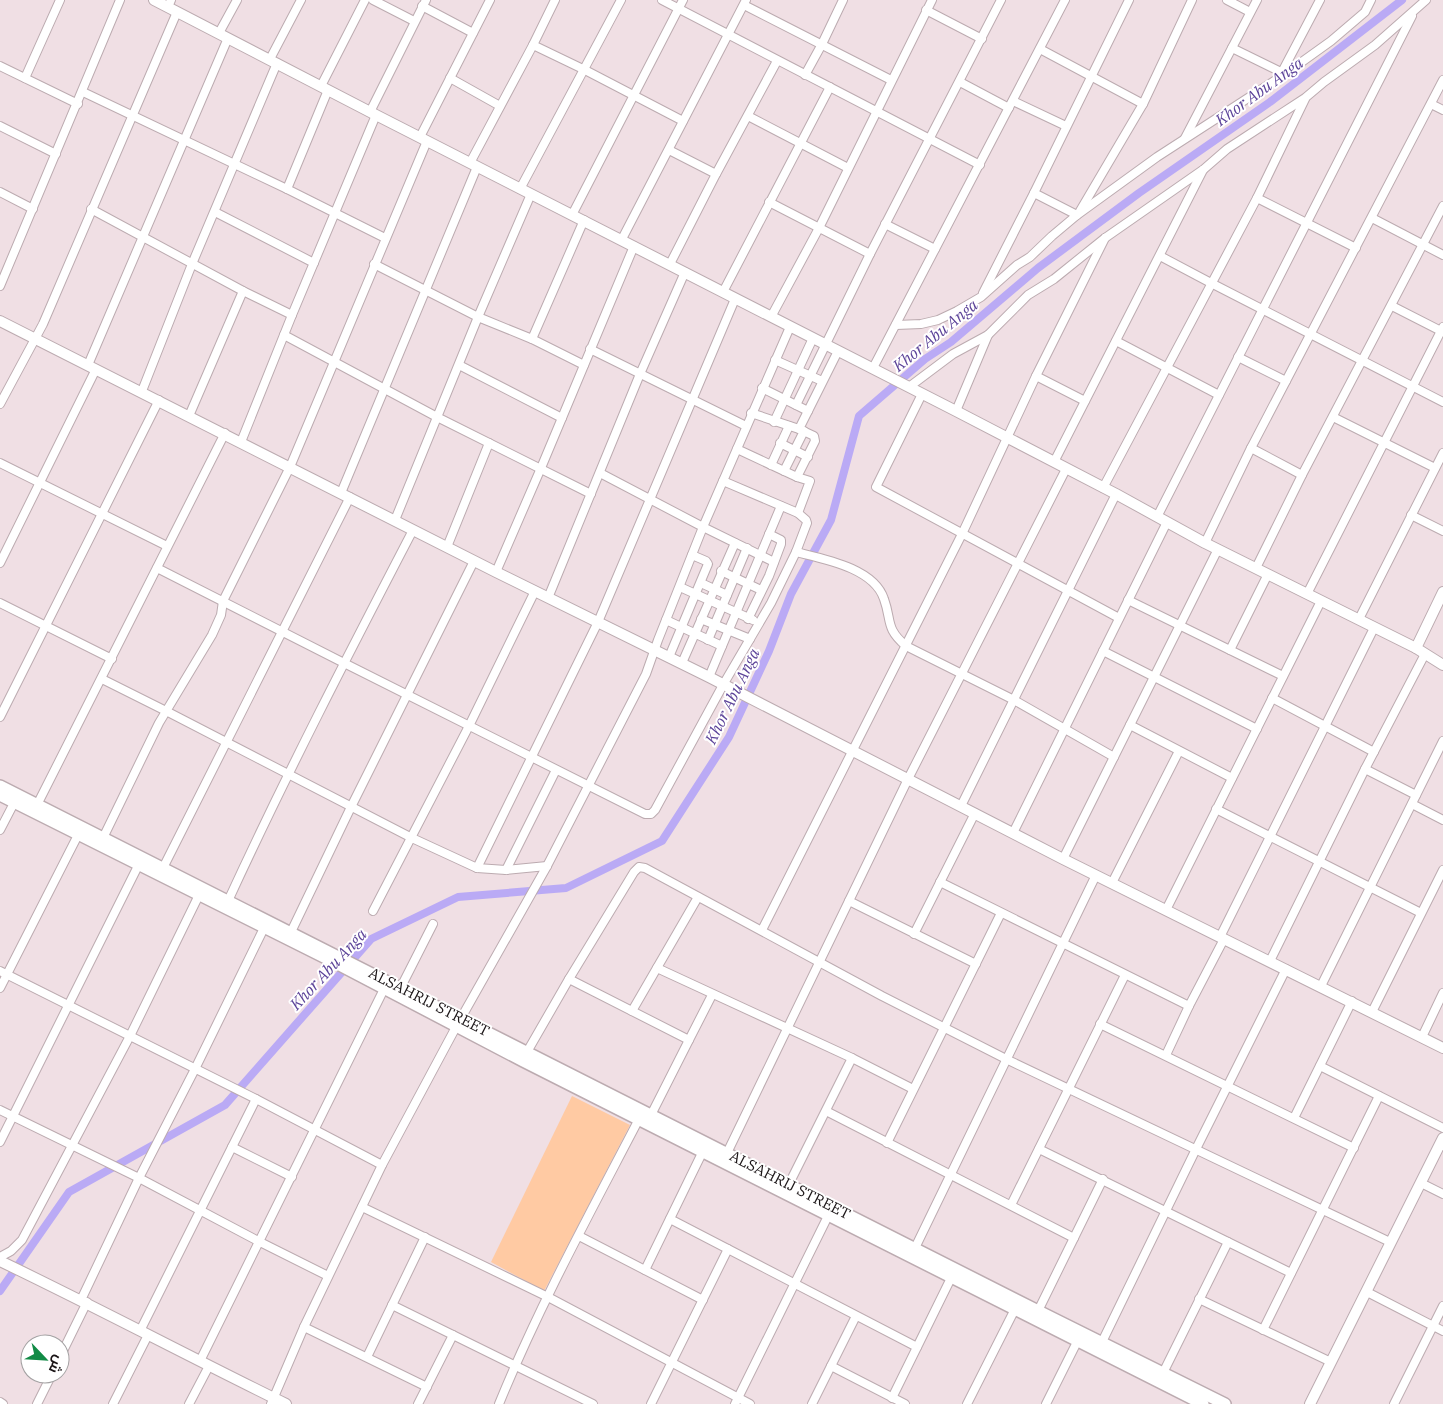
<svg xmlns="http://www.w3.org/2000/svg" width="1443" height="1404" font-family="'IBM Plex Serif',Cairo,serif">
  <rect width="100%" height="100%" fill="#f0dfe4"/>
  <polygon fill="#ffcaa3" points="572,1096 630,1125 544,1291 491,1262"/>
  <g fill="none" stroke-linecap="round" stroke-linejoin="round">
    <polyline stroke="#baaaf5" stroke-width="8" points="0,1291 69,1192 225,1105 371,939 458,897 566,888 662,841 729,737 769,651 791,594 831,520 859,416 925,359 951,342 1038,268 1139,193 1270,102 1402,0"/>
    <g stroke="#bcabb0" stroke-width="10">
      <g id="minor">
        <polyline points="373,0 414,21"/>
        <polyline points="662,0 980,165"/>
        <polyline points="1227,0 1250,12"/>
        <polyline points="744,5 891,80"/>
        <polyline points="422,6 473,33"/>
        <polyline points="168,7 171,0"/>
        <polyline points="926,10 982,39"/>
        <polyline points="219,33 237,0"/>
        <polyline points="533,45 585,70 683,121"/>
        <polyline points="1232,48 1285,74"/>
        <polyline points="1040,49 1143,104"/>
        <polyline points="270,59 301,0"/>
        <polyline points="0,66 78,104"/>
        <polyline points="1282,72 1320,0"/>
        <polyline points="805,75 822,44 843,0"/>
        <polyline points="25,78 60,0"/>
        <polyline points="450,78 500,106"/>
        <polyline points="960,82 1009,108"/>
        <polyline points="321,86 365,0"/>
        <polyline points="83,92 287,189 385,238"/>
        <polyline points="1013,101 1066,126"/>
        <polyline points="1431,104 1443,110"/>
        <polyline points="370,112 426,0"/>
        <polyline points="748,116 848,168"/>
        <polyline points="0,126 56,154"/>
        <polyline points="420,137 490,0"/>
        <polyline points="1185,138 1257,0"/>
        <polyline points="669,150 716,174"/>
        <polyline points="470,163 533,45 555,0"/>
        <polyline points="287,189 328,90"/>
        <polyline points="520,189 621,0"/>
        <polyline points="0,192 33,209"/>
        <polyline points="1034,193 1077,215"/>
        <polyline points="1257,198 1356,248"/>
        <polyline points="769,202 870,254"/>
        <polyline points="91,209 243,291 292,315"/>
        <polyline points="1080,211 1143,104 1192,0"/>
        <polyline points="215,212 314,263"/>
        <polyline points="572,215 683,0"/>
        <polyline points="1372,218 1443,255"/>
        <polyline points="885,224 935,249"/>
        <polyline points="622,239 746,0"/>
        <polyline points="1160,256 1211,283 1443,402"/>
        <polyline points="374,264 478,317 532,339 584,365"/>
        <polyline points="670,264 716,174 777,61"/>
        <polyline points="0,286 120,0"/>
        <polyline points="723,292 830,87"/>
        <polyline points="983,293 1034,193 1129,0"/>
        <polyline points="1392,306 1443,332"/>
        <polyline points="771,317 819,228 932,0"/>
        <polyline points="896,325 921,324 938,320 957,311 981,297 1017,265 1030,257 1052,236 1077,215 1157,157 1285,74 1331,41 1365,12 1371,0"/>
        <polyline points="284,335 437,417 591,494"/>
        <polyline points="532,339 584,220"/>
        <polyline points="1116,341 1219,395"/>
        <polyline points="590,349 746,426"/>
        <polyline points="1238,357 1286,381"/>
        <polyline points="775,360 822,381"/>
        <polyline points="88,365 228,38"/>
        <polyline points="459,365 562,418"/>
        <polyline points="873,368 1065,0"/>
        <polyline points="1036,376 1085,401"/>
        <polyline points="909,387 953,354 988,335 1028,295 1054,279 1105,238 1204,169 1227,149 1305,98 1324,82 1375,45 1426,0"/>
        <polyline points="762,388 808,411"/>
        <polyline points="142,391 192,264 277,63"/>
        <polyline points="922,394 876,487 1119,618"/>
        <polyline points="0,404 43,324 177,12"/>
        <polyline points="796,405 870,254 1001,0"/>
        <polyline points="956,411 988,335"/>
        <polyline points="751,413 799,429 814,436 815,441 797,477"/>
        <polyline points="189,416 243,291"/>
        <polyline points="1333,417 1435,468"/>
        <polyline points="774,422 813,338"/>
        <polyline points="799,429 838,351"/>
        <polyline points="241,442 292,315 376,115"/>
        <polyline points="780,443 808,457"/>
        <polyline points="1251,448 1302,475"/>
        <polyline points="737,449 797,477 810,481 798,513"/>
        <polyline points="1054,462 1203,170"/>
        <polyline points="0,463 167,546"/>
        <polyline points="771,465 789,426"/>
        <polyline points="784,471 804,431"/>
        <polyline points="600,473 703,527 774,562"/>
        <polyline points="1103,488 1257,198 1305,99"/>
        <polyline points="341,493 477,167"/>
        <polyline points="1411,515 1443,531"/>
        <polyline points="1157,517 1412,16"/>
        <polyline points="395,520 478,317 531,194"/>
        <polyline points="1205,543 1251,448 1443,80"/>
        <polyline points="447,547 489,443"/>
        <path d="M 796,552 C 824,559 874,568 884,599 C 892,621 885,628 906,646 L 1014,700 L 1114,757"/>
        <polyline points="0,563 96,369"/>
        <polyline points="157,568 344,663 645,814 651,814 655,810 723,685 771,603 796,552 807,523 806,520 798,513 723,481"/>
        <polyline points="1256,568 1302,475 1443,206"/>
        <polyline points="721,571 761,590"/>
        <polyline points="496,572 541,468 634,246"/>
        <polyline points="701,583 727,595"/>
        <polyline points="680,587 753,620"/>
        <polyline points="1307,594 1443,327"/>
        <polyline points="548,598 640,374 685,272"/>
        <polyline points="1128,600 1283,676"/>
        <polyline points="0,603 112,659"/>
        <polyline points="701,619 750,639"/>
        <polyline points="748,619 769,576 781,544 781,540 769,534"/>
        <polyline points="1359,619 1443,453"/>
        <polyline points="666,620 722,646"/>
        <polyline points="708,640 747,548"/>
        <polyline points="1230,650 1268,574"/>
        <polyline points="1103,651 1257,729"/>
        <polyline points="669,657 708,564 706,561 692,555"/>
        <polyline points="682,663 735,543"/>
        <polyline points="709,677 781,506"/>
        <polyline points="102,679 166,711 412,838 477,868 506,870 547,866"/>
        <polyline points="1272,698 1374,752"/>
        <polyline points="0,717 159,400"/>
        <polyline points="1130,725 1232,778"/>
        <polyline points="1365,769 1416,795"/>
        <polyline points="1412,804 1443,820"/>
        <polyline points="37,805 225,433"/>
        <polyline points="961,806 1116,494"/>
        <polyline points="1216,809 1421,913"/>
        <polyline points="0,830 14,803"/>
        <polyline points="1013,833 1167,522"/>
        <polyline points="103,838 159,723 212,635 221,615 223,601 290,467 427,141"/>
        <polyline points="1063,859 1218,549"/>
        <polyline points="163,868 350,497"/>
        <polyline points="477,868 598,622 735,299"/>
        <polyline points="506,870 556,770"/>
        <polyline points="940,882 1189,1006 1224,939"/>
        <polyline points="1112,883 1179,751"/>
        <path d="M 228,901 C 286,775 349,653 413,530"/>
        <polyline points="849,901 976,964"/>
        <polyline points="1166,910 1321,601"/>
        <polyline points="373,911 469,726 535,591"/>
        <polyline points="762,930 962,534 1036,376 1105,238"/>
        <polyline points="291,932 351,807 474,561"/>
        <polyline points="914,934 975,813"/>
        <polyline points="1220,937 1374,628"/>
        <polyline points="1270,961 1365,769 1425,654"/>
        <polyline points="657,968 852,1058 913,1089"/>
        <polyline points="0,971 256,1099 382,1165"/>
        <polyline points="569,979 689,1040 712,995"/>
        <polyline points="1321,986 1443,741"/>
        <polyline points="401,987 433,924"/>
        <polyline points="0,988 78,835"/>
        <polyline points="632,1011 698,897"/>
        <polyline points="1372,1012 1443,870"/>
        <polyline points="1100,1024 1354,1148"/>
        <polyline points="1422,1037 1443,993"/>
        <polyline points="527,1052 569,979 634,872 639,867 645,868 882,996 1008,1060 1390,1242"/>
        <polyline points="1166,1055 1189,1006"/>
        <polyline points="1320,1066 1443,1128"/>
        <polyline points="0,1110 139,1178 260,1242 328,1276"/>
        <polyline points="826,1111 1074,1238"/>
        <polyline points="651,1115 689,1040"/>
        <polyline points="1294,1118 1352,1001"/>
        <polyline points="0,1142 138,866"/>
        <polyline points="887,1143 1001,913"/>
        <polyline points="232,1147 292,1177"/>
        <polyline points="1039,1149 1291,1273"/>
        <polyline points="727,1153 908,779 1066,469"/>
        <polyline points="1421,1183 1443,1194"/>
        <polyline points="789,1184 852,1058"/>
        <polyline points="1011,1205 1125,975"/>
        <polyline points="362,1207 548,1297 750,1404"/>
        <polyline points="670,1219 917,1347"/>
        <polyline points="579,1236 703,1300"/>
        <polyline points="915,1248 1096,875"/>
        <polyline points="0,1257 11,1251 22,1240 130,1036 199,895"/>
        <polyline points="645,1270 703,1151"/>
        <polyline points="1367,1292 1443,1331"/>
        <polyline points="1199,1299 1331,1362"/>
        <polyline points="81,1300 139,1178 195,1069 264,928"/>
        <polyline points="392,1305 593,1404"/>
        <polyline points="1038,1311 1103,1179"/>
        <polyline points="304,1327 427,1387"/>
        <polyline points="1263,1330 1379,1096"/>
        <polyline points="140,1331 256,1099"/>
        <polyline points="1102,1342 1196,1149 1286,969"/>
        <polyline points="60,1357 87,1302"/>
        <polyline points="367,1357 425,1237"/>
        <polyline points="200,1361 384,989"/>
        <polyline points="831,1366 905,1404"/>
        <polyline points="1163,1373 1228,1242"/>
        <polyline points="892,1398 952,1276"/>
        <polyline points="0,1402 3,1404"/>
        <polyline points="37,1404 52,1374"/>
        <polyline points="113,1404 148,1335"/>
        <polyline points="189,1404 209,1366"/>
        <polyline points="271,1404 304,1327 382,1165 456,1027 547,866 646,674 658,640 703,527 790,327"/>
        <polyline points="418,1404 453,1335"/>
        <path d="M 499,1404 C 539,1306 590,1213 639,1119"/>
        <polyline points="651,1404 728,1249"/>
        <polyline points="735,1404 829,1214"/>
        <polyline points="812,1404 856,1316"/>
        <polyline points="967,1404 1015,1309"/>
        <polyline points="1046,1404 1078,1340"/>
        <polyline points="1394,1404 1443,1306"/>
      </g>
    </g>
    <g stroke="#bcabb0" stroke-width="12">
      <g id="tertiary">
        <polyline points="154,0 376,115 956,411 1116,494 1205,543 1416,648"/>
        <polyline points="0,321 496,572 709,677 1063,859 1443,1048"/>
        <polyline points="1443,592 1416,648 1443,665"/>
        <path d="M 0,1261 C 96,1307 190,1357 286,1404"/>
        <polyline points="1310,1404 1443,1138"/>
      </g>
    </g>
    <g stroke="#bcabb0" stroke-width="14">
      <g id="secondary">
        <polyline points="0,786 1038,1311 1225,1404"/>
        <polyline points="0,795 336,963 523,1061 1203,1404"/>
      </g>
    </g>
    <use href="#minor" stroke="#fff" stroke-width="8"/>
    <use href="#tertiary" stroke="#fff" stroke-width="10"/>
    <use href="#secondary" stroke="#fff" stroke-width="11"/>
  </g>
  <g text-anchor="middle" stroke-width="4" stroke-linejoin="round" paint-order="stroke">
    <g font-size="15" fill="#1a1416" stroke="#fff">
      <text transform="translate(429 1002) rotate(27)" y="5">ALSAHRIJ STREET</text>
      <text transform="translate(790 1185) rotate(27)" y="5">ALSAHRIJ STREET</text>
    </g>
    <g font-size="16" font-style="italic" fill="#5c4399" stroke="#fff">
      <text transform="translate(1259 91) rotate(-36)" y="6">Khor Abu Anga</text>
      <text transform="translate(935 335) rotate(-39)" y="6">Khor Abu Anga</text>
      <text transform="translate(732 696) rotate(-64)" y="6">Khor Abu Anga</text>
      <text transform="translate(328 969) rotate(-47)" y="6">Khor Abu Anga</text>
    </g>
  </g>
  <g transform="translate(45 1359) rotate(115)"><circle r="24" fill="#ffffff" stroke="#a3a1a2"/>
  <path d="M0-4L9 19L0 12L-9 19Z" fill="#128b46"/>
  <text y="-8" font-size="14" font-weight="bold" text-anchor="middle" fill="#1a1416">ش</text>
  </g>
</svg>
